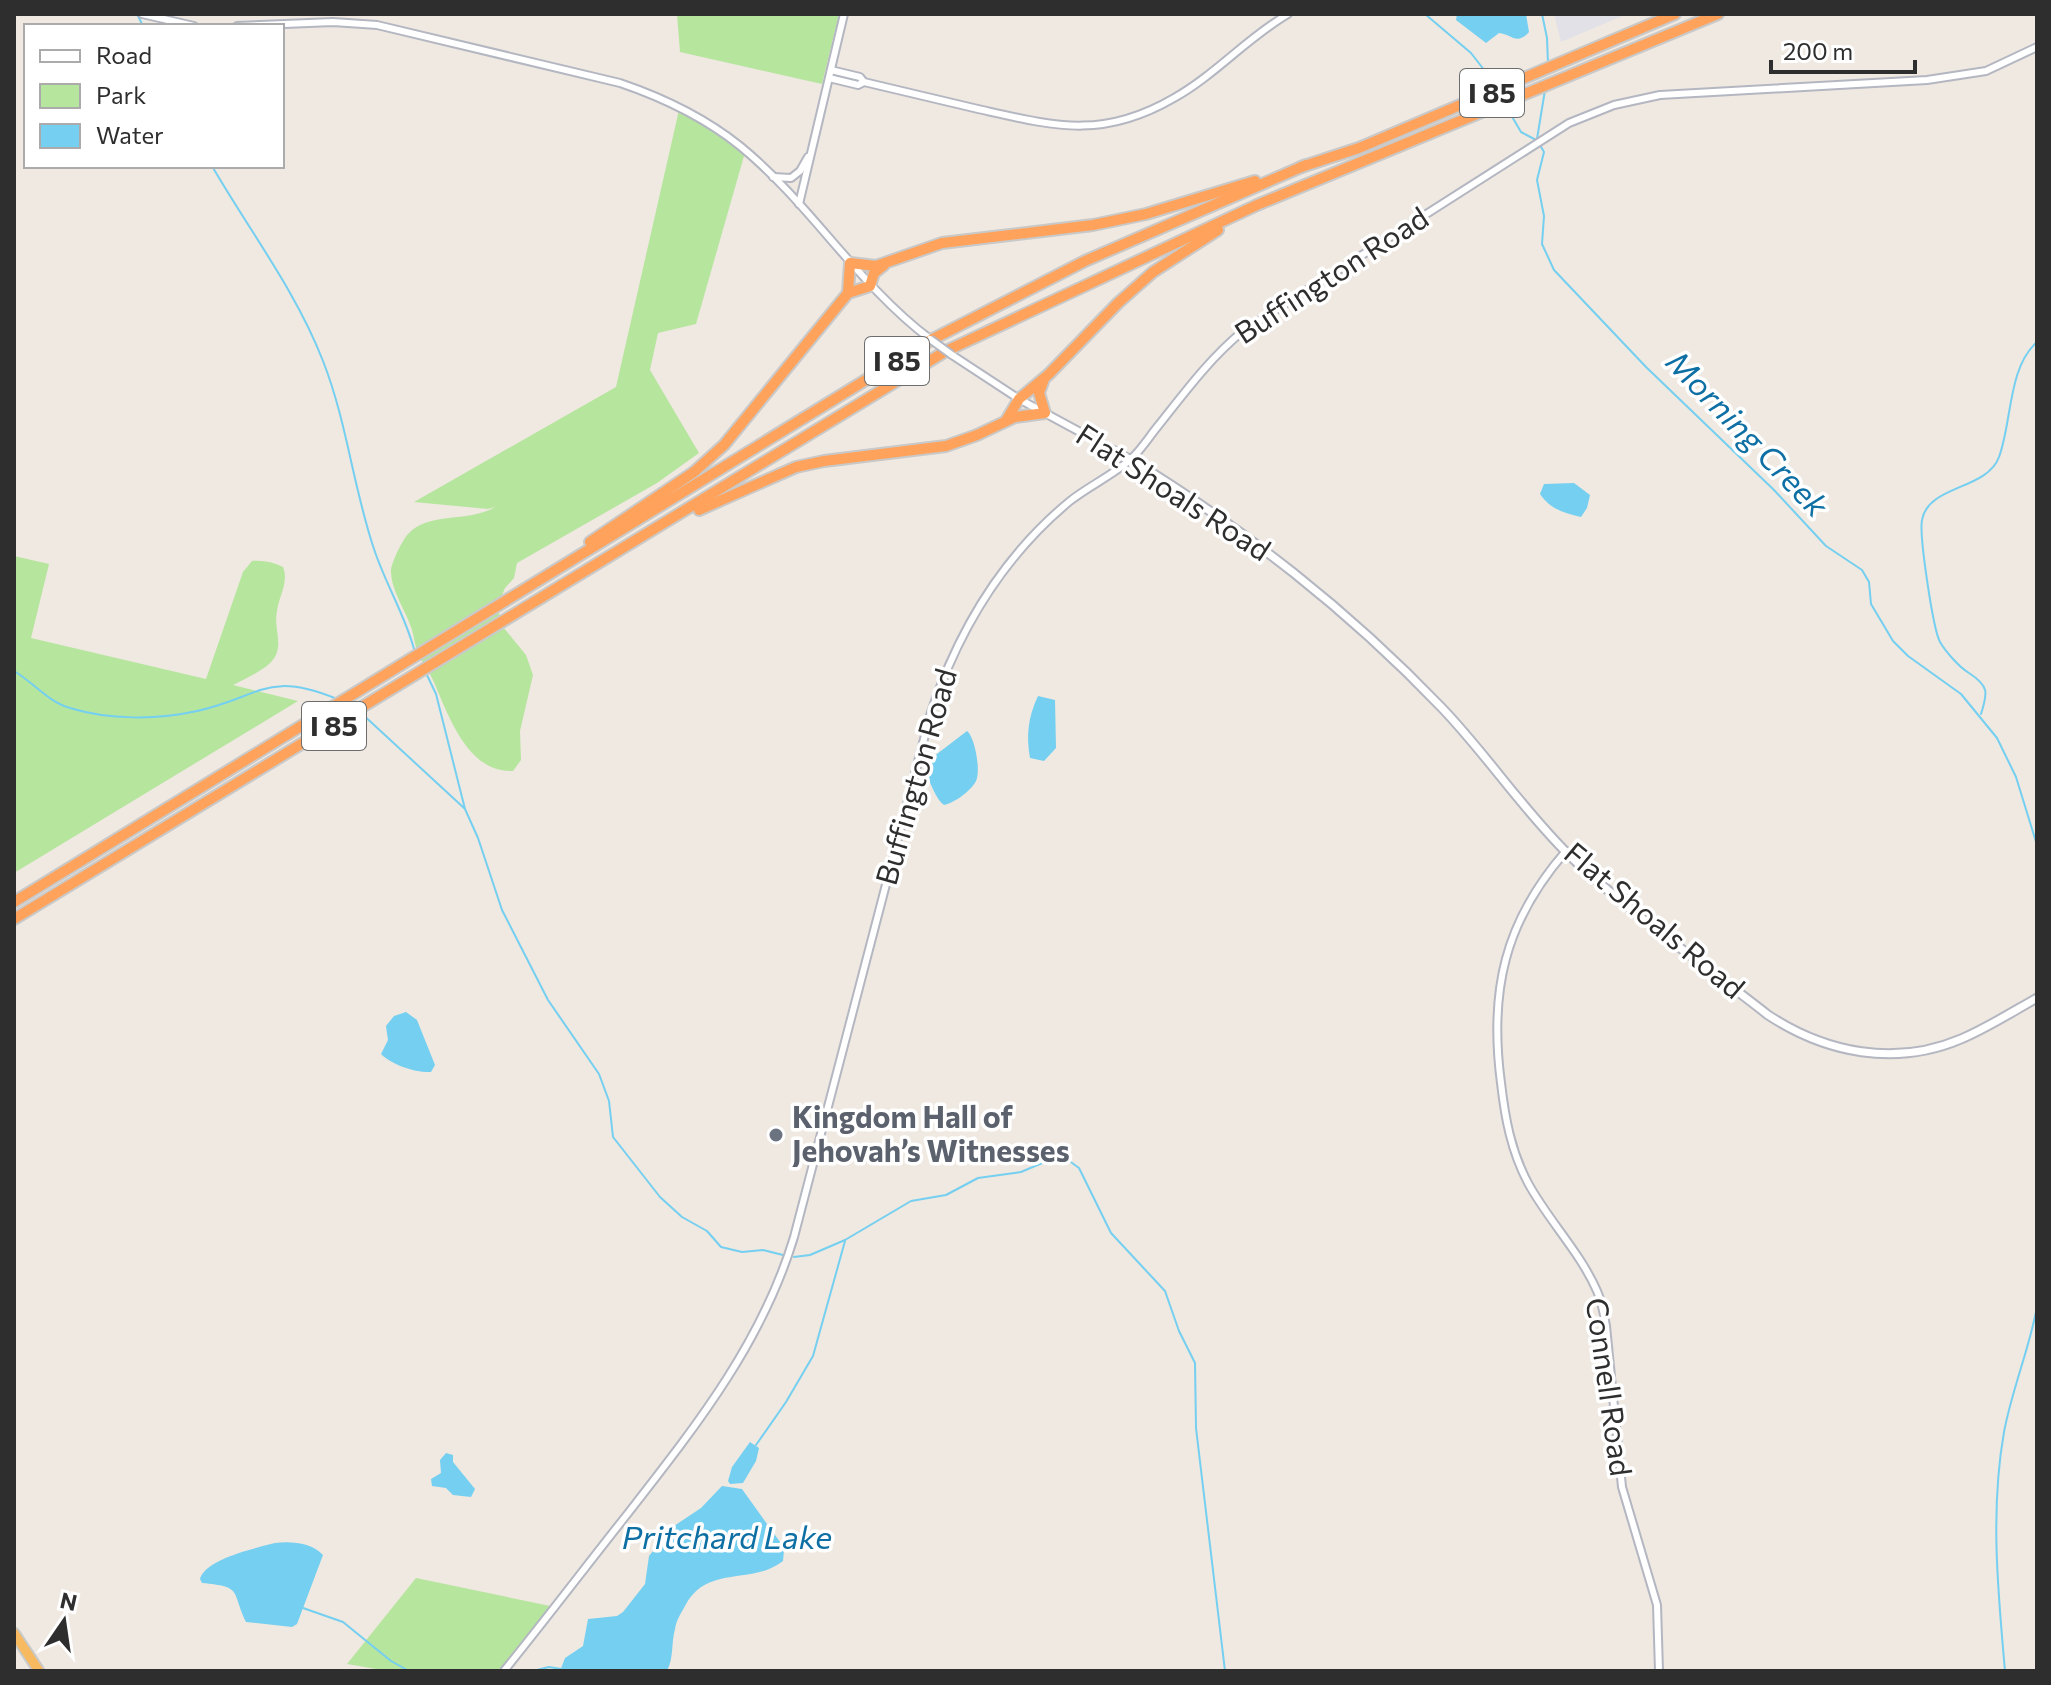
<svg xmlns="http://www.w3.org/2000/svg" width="2051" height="1685" font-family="Commissioner,sans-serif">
  <rect width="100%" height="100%" fill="#efe9e1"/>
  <polygon fill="#e3e1e8" points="1554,14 1627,14 1561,42"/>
  <g fill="#b6e59e">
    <polygon points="677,14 839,14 822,84 680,52"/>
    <path d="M 679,110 L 722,128 L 746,149 L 696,324 L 658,333 L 650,370 L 699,453 L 657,483 L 517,563 L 514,578 L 505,588 L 497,607 L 503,627 L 526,655 L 533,675 L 520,731 L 521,760 L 513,771 C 467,773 448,714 433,680 C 429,671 422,663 418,653 C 415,646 414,637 412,630 C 406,610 392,593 391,572 C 390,565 403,539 408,534 C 429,511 469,523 495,507 L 488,509 L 414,502 L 616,387 Z"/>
    <path d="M 14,556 L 49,564 L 31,638 L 206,679 L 243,572 L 252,561 C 263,560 273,562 283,567 C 289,582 279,596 277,611 C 273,629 285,646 272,661 C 266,669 243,680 233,685 L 298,701 L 14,873 Z"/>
    <polygon points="416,1578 555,1607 500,1671 388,1671 347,1664"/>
  </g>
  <g fill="#75cff0">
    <path d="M 1457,14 L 1526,14 L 1529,32 C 1517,46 1511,34 1499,33 L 1486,43 L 1456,20 Z"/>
    <path d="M 1574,483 L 1590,495 L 1587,508 L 1581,517 C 1564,513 1550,509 1540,494 L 1544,484 Z"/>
    <path d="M 1038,696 L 1055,700 L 1056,748 L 1044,761 L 1030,758 C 1026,736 1028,717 1038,696 Z"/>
    <path d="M 967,731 C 975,737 981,771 976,781 C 971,791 954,803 944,805 C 936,800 931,783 926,774 L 933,757 Z"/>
    <path d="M 406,1012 L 417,1020 L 435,1065 L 431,1072 C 416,1073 392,1065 381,1054 L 388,1040 L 386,1026 L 394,1016 Z"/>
    <polygon points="750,1442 759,1448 756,1461 743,1483 730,1484 728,1481 732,1467"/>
    <polygon points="446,1453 453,1455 453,1462 475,1489 471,1497 453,1495 446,1488 432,1486 431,1479 441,1473 440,1460"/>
    <path d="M 722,1486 L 742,1489 L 780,1542 L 784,1550 L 783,1561 C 751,1586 707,1564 685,1606 C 681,1613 676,1621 675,1629 C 671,1644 674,1657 667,1671 L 560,1671 L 565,1658 L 583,1646 L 588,1619 L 617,1616 L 623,1612 L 645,1584 L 649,1556 L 671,1528 L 701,1508 Z"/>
    <path d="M 275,1543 C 292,1541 312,1543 323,1555 L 297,1624 L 292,1627 L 246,1622 C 231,1590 243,1587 202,1583 L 200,1579 C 205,1559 256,1548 275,1543 Z"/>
  </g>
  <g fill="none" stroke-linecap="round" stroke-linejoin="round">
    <g stroke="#75cff0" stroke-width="2">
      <polyline points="137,14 143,26"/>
      <polyline points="1425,14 1471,53 1495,84"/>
      <polyline points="1542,14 1547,38 1548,64"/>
      <polyline points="1507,108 1521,132 1536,140"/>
      <polyline points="1537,139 1545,90"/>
      <polyline points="1540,145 1544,152 1537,180 1544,216 1542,244 1554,270 1646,367 1774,490 1826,546 1862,570 1869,582 1871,604 1893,641 1908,656 1961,694 1997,738 2016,777 2037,845"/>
      <path d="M 212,166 C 249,230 296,291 323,361 C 347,422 353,487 374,549 C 385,583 405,615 414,649"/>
      <path d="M 14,671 C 33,682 48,702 70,708 C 109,720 157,720 197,711 C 261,697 266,670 337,699"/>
      <polyline points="426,673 436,694 465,809 478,838 502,910 548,1000 599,1074 609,1101 613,1137 660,1197 682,1217 707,1231 721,1247 742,1252 763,1250 783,1255"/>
      <polyline points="360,712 464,808"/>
      <path d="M 1981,714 C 1988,692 1989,686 1969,673 C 1959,667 1946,652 1940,642 C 1933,629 1919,535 1922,520 C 1928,485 1987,490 1999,457 C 2012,422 2008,367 2037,342"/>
      <polyline points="794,1257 810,1255 845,1240 911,1201 946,1195 978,1178 1021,1172 1054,1158 1068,1160 1079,1168 1111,1233 1165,1291 1179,1331 1195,1363 1196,1428 1225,1671"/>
      <polyline points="756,1445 786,1402 813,1356 845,1241"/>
      <polyline points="303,1608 343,1622 391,1661 409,1671"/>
      <polyline points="533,1671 549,1667 561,1669"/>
      <path d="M 2005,1671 C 1998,1592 1990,1511 2004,1432 C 2012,1389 2029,1350 2037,1307"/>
    </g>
    <g stroke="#b4b7c1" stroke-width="10">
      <g id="tertiary">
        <polyline points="142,14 194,26"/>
        <path d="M 237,26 L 333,22 L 377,25 L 620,83 C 664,98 704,117 740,146 C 810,203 857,284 930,339"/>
        <polyline points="831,70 860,77 864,82"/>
        <path d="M 829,78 L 858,85 L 864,82 C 902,91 940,100 978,109 C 1054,126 1102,140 1174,98 C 1215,75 1247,38 1288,14"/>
        <polyline points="773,177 791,178 800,171 808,157"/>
        <polyline points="799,204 844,14"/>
        <polyline points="952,355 1019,399 1130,459"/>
        <path d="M 1566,851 C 1504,922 1489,992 1501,1083 C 1505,1118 1511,1151 1528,1183 C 1548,1220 1580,1252 1597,1291 C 1602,1302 1604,1314 1606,1326 L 1622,1487 L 1657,1605 L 1659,1671"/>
        <path d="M 504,1671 C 546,1619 587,1565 629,1512 C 696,1426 762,1343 794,1237 L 931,712 C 959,629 1002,557 1070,501 C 1089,486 1113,475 1131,459 C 1141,450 1149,437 1158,426 C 1185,392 1210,358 1243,331 L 1569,123 L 1614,105 L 1660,95 L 1927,80 L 1986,71 L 2037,47"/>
      </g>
    </g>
    <g stroke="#b4b7c1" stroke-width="11">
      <path id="secondary" d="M 1130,459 C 1247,531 1347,609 1442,708 C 1487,755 1523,810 1569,855 C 1630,914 1702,963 1768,1015 C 1826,1053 1895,1067 1961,1039 C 1987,1028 2012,1012 2037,998"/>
    </g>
    <g stroke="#c9c9c9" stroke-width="13">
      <polyline id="trunk" points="14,1633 39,1671"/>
    </g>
    <g stroke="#c9c9c9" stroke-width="14">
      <g id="motorway">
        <polyline points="1301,167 1359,148 1675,14"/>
        <polyline points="848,293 850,263 876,266 942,243 1093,225 1146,214 1255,181"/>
        <polyline points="1007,419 1019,399 1049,374 1118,303 1153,272 1218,230"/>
        <polyline points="699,510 796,467 824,461 946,446 977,435 1015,417 1045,413 1039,393 1044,379"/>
        <polyline points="590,542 694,472 724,445 848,293 870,286 874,273 884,265"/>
        <polyline points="14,902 931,340 1085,261 1306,165"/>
        <polyline points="14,919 946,351 1257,205 1718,14"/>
      </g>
    </g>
    <use href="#tertiary" stroke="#fff" stroke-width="6"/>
    <use href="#secondary" stroke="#fff" stroke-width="7"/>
    <use href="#trunk" stroke="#f8ba60" stroke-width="9"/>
    <use href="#motorway" stroke="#ffa35c" stroke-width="10"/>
    <g stroke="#b4b7c1" stroke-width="10" stroke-linecap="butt">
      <polyline id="tertiary-bridge" points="930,339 952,355"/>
    </g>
    <use href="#tertiary-bridge" stroke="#fff" stroke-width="6"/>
  </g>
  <circle fill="#6b7280" stroke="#fff" stroke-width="3" cx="776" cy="1135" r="8"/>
  <g text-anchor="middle" stroke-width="7" stroke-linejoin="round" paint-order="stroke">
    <g fill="#fff" stroke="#6d6d6d" stroke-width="2">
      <rect x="1460" y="69" width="64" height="48" rx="6"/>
      <rect x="865" y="337" width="64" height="48" rx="6"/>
      <rect x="302" y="702" width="64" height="48" rx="6"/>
    </g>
    <g font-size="28" font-weight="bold" fill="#2e2e2e">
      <text x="1492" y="103">I 85</text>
      <text x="897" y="371">I 85</text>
      <text x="334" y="736">I 85</text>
    </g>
    <g font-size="30" fill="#2e2e2e" stroke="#fff">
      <text transform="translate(1332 276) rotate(-33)" y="10">Buffington Road</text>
      <text transform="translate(1173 493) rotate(33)" y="10">Flat Shoals Road</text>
      <text transform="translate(917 777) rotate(-74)" y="10">Buffington Road</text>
      <text transform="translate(1654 921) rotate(40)" y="10">Flat Shoals Road</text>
      <text transform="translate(1608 1387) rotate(82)" y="10">Connell Road</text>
    </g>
    <g font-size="30" font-weight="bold" fill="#5b616d" stroke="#fff" text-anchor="start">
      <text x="792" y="1128">Kingdom Hall of<tspan x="792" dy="34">Jehovah’s Witnesses</tspan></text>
    </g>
    <g font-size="32" font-style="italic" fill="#0d6fa3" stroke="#fff">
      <text transform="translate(1747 434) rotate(46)" y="11">Morning Creek</text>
      <text x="727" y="1549">Pritchard Lake</text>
    </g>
  </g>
  <rect width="2051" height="1685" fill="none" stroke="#2e2e2e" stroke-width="32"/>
  <rect x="24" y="24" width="260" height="144" fill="#ffffff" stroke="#ababab" stroke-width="2"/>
  <rect x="40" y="50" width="40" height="12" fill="#ffffff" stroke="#ababab" stroke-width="2"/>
  <text x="96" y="64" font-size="24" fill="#2e2e2e">Road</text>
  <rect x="40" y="84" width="40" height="24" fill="#b6e59e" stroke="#ababab" stroke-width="2"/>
  <text x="96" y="104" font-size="24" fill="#2e2e2e">Park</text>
  <rect x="40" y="124" width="40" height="24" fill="#75cff0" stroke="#ababab" stroke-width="2"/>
  <text x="96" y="144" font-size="24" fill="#2e2e2e">Water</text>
  <g transform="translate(64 1621) rotate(13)" stroke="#ffffff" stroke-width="6" paint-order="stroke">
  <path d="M0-6L14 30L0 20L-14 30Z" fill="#2e2e2e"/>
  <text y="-12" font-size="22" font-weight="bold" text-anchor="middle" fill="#2e2e2e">N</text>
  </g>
  <path d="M1771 60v12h144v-12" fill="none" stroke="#2e2e2e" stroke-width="4"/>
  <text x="1783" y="60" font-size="24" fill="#2e2e2e" stroke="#ffffff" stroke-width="6" paint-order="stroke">200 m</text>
</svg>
